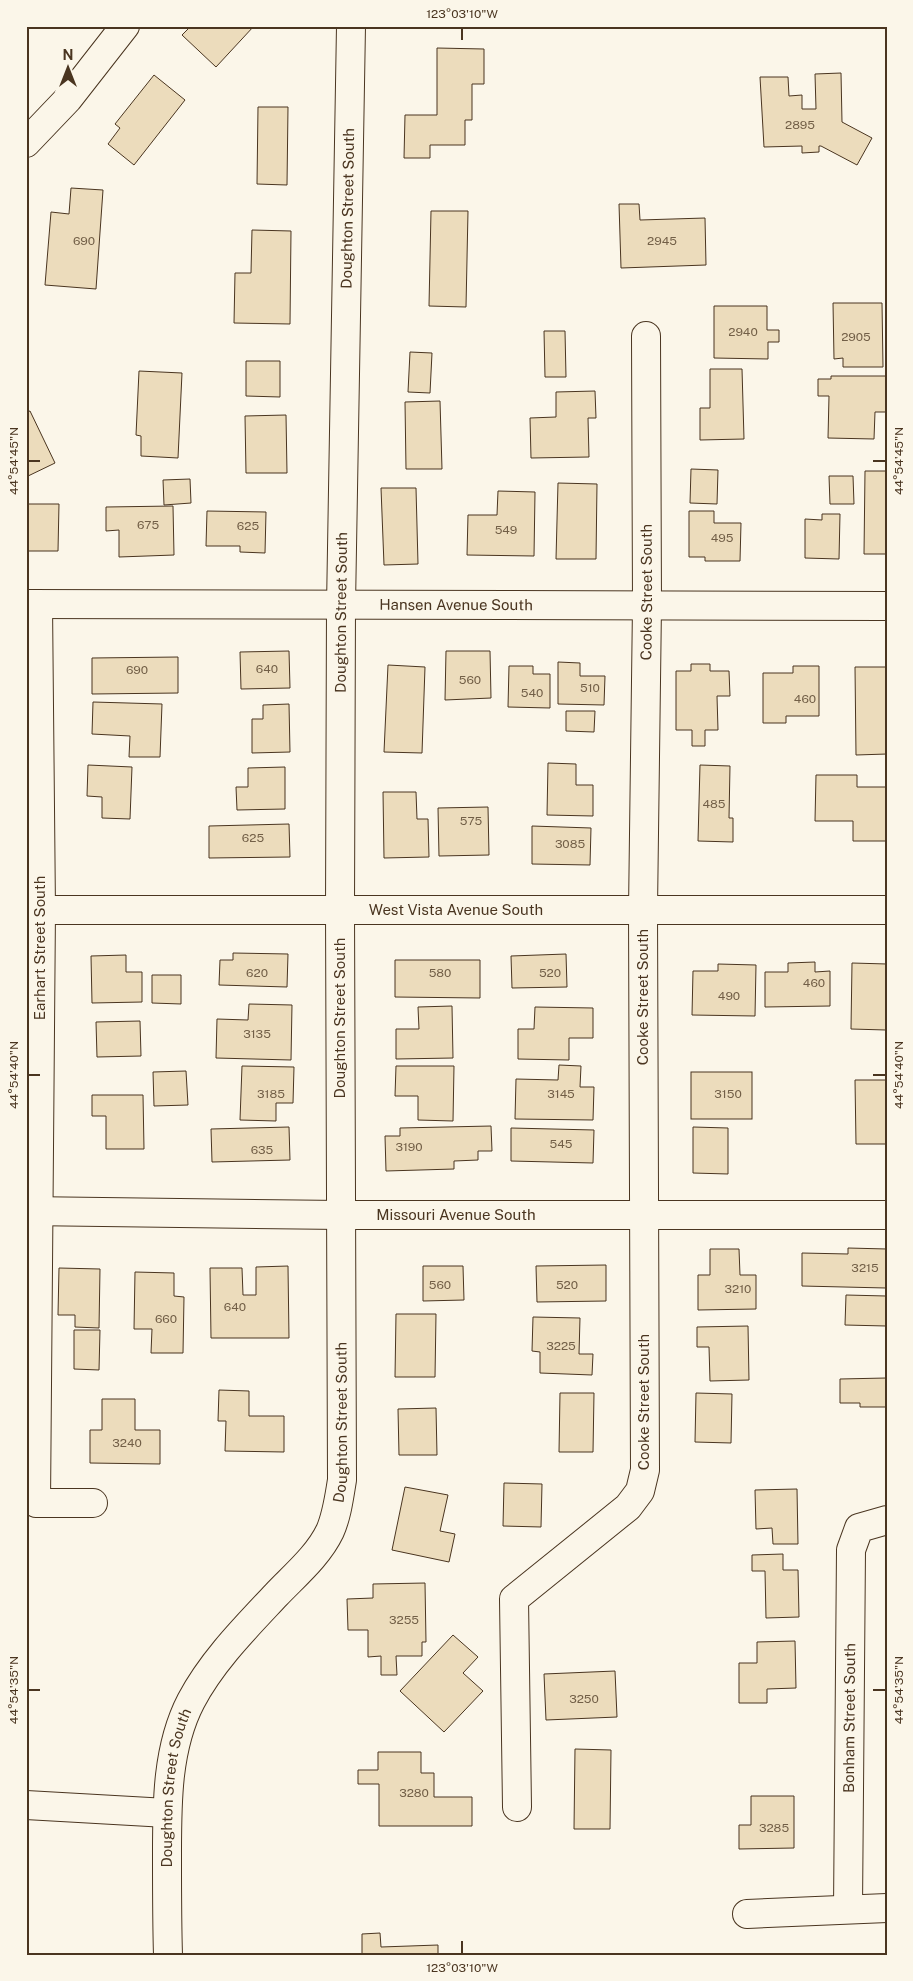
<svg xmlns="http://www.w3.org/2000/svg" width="913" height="1981" font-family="'Public Sans',sans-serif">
  <rect width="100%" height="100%" fill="#fbf6e9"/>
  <g fill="#ecdcbc" stroke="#4a3520">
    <polygon points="191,26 254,26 216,67 182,35"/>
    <polygon points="437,48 484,49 484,84 472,84 472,120 465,120 465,145 430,145 430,158 404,158 405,115 437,115"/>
    <polygon points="841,73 842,122 872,138 857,165 821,146 819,146 819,152 802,153 802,146 764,147 760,77 788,77 789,96 802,95 802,109 816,109 815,74"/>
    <polygon points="154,75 185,100 134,165 108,144 120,128 115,124"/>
    <polygon points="258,107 288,107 287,185 257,184"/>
    <polygon points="71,188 103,190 96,289 45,285 51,212 69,214"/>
    <polygon points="619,204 639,204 640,220 705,218 706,265 621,268"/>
    <polygon points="431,211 468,211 466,307 429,306"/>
    <polygon points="252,230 291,231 290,324 234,323 235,273 251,273"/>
    <polygon points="833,303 882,303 883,367 843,367 843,358 834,359"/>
    <polygon points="714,306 767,306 767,330 779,330 779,342 768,342 768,359 714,358"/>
    <polygon points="544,331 565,331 566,377 545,377"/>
    <polygon points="410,352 432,353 430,393 408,392"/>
    <polygon points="246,361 280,361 280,397 246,396"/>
    <polygon points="710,369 742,369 744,439 700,440 700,408 710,408"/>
    <polygon points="139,371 182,373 178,458 141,456 141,436 136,435"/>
    <polygon points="831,376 887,376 887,412 875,412 874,439 828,438 829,396 818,396 818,379 831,379"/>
    <polygon points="595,391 596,418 588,418 589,457 531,458 530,418 556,417 556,392"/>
    <polygon points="440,401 442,469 406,469 405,402"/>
    <polygon points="30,411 55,463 26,477 26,412"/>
    <polygon points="286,415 287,473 246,473 245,416"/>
    <polygon points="691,469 718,470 717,504 690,503"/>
    <polygon points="865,471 887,471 887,554 864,554"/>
    <polygon points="829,476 853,476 854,504 830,504"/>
    <polygon points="190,479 191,503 164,505 163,480"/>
    <polygon points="558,483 597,484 596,559 556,559"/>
    <polygon points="381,488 416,488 418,564 384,565"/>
    <polygon points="498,491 535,492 534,556 467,555 468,515 497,515"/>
    <polygon points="27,504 59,504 58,551 26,551"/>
    <polygon points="173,506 174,555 119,557 119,530 106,531 106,507"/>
    <polygon points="207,511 266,512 265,553 240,552 240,546 206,546"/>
    <polygon points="689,511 714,511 714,523 741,523 740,561 705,561 705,557 689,557"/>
    <polygon points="822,514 840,514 839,559 805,558 805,519 822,520"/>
    <polygon points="289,651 290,688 241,689 240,652"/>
    <polygon points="446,651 490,651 491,698 445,700"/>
    <polygon points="178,657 178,693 92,694 92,658"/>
    <polygon points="558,662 580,663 580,676 605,676 604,705 558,704"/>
    <polygon points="691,664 710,664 710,671 729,671 730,696 717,696 718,730 705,730 705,746 692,746 692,730 676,730 676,671 691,671"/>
    <polygon points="388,665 425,667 422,753 384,752"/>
    <polygon points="509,666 533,666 533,674 550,674 550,708 508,707"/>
    <polygon points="793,666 819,666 819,716 786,716 786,723 763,723 763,673 793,673"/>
    <polygon points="855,667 887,667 887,754 856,755"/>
    <polygon points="93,702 162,704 160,757 129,757 130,736 92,734"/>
    <polygon points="289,704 290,752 252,753 252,719 263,719 263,705"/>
    <polygon points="566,711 595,711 594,732 566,731"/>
    <polygon points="548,763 576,764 576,785 593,785 593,816 547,815"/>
    <polygon points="88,765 132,767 130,819 102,818 102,797 87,796"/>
    <polygon points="700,765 730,766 729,818 733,818 733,842 698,841"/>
    <polygon points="285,767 285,809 237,810 236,787 248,787 248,768"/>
    <polygon points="816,775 857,775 857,787 887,787 887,841 853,841 853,821 815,821"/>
    <polygon points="383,792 416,792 417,819 428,819 429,857 384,858"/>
    <polygon points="488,807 489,855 439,856 438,808"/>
    <polygon points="289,824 290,857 209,858 209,826"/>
    <polygon points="532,826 591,828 590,865 532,864"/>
    <polygon points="233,953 288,954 287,987 219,985 220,960 233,960"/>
    <polygon points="566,954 567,987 512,988 511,956"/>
    <polygon points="126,955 126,972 142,972 142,1002 92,1003 91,956"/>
    <polygon points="395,960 480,960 480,998 395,997"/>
    <polygon points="815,962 815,972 830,971 830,1006 765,1007 765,972 788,972 788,963"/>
    <polygon points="852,963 887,964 886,1030 851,1029"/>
    <polygon points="718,964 756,965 755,1016 692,1015 693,971 718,971"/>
    <polygon points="152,975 181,975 181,1004 152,1003"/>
    <polygon points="249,1004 292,1005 291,1060 216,1058 217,1019 248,1020"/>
    <polygon points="452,1006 453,1058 396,1059 396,1029 419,1029 418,1007"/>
    <polygon points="535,1007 593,1008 593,1038 569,1038 569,1060 518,1059 518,1029 534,1029"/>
    <polygon points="140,1021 141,1056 97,1057 96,1022"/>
    <polygon points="559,1065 581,1066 580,1087 594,1087 593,1120 515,1119 516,1079 558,1080"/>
    <polygon points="242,1066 294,1067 293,1103 276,1103 276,1121 240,1120"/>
    <polygon points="396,1066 454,1066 453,1121 418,1120 418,1096 395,1096"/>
    <polygon points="186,1071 188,1105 154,1106 153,1072"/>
    <rect x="691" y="1072" width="61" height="47"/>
    <polygon points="855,1080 887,1080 887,1144 856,1144"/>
    <polygon points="92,1095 143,1095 144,1149 106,1149 106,1116 92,1116"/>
    <polygon points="491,1126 492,1151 478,1151 478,1160 454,1161 454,1169 386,1171 385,1136 400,1136 400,1128"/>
    <polygon points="289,1127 290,1160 212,1162 211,1129"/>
    <polygon points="693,1127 728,1128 728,1174 693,1173"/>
    <polygon points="511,1128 594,1130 593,1163 511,1161"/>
    <polygon points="848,1248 887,1249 886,1288 802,1286 802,1253 848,1254"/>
    <polygon points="710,1249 739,1249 740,1275 756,1275 756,1309 698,1310 698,1275 710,1275"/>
    <polygon points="606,1265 606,1301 537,1302 536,1266"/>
    <polygon points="288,1266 289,1338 211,1338 210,1268 242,1268 243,1295 256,1295 256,1267"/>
    <polygon points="423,1266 463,1266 464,1300 423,1301"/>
    <polygon points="59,1268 100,1269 99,1328 75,1327 75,1315 58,1315"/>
    <polygon points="135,1272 174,1273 174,1296 184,1297 183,1353 151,1353 152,1329 134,1329"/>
    <polygon points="846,1295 886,1296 886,1326 845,1325"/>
    <polygon points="396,1314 436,1314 435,1377 395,1377"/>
    <polygon points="533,1317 580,1318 579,1354 593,1354 592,1375 540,1373 540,1352 532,1351"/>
    <polygon points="748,1326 749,1380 710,1381 709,1347 697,1347 697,1327"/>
    <polygon points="74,1330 100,1330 99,1370 74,1369"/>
    <polygon points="886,1378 887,1407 860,1407 860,1403 840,1403 840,1379"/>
    <polygon points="219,1390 249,1391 249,1416 284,1416 284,1452 225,1451 226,1421 218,1421"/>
    <polygon points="560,1393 594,1393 593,1452 559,1452"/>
    <polygon points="696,1393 732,1394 731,1443 695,1442"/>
    <polygon points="102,1399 135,1399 135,1430 160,1430 160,1464 90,1463 90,1430 102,1430"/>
    <polygon points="436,1408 437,1455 399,1455 398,1409"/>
    <polygon points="504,1483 542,1484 541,1527 503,1526"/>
    <polygon points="405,1487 448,1495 440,1531 455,1534 449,1562 392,1550"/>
    <polygon points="797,1489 798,1544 773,1544 772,1528 756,1529 755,1490"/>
    <polygon points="783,1554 783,1570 798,1570 799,1617 766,1618 765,1571 752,1571 752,1555"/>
    <polygon points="425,1583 426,1642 422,1642 422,1656 396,1656 397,1675 381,1675 381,1656 368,1657 368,1630 348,1630 347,1599 373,1598 373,1584"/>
    <polygon points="453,1635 478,1657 463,1673 483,1691 444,1732 400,1691"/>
    <polygon points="795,1641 796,1688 767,1689 767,1703 739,1703 739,1663 757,1663 757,1642"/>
    <polygon points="615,1671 617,1717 546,1720 544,1674"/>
    <polygon points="575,1749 611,1750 610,1829 574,1829"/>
    <polygon points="378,1752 421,1752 421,1773 434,1773 434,1797 472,1797 472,1826 379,1826 379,1784 358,1784 358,1770 378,1770"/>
    <polygon points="751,1796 794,1796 794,1848 739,1849 739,1825 751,1825"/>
    <polygon points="380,1933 381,1947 438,1945 438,1955 362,1955 362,1934"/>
  </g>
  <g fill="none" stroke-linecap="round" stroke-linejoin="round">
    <g stroke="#4a3520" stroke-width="30">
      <g id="minor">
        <polyline points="26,143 68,99 125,26"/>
        <path id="s1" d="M 26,604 L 887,606"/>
        <polyline points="38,604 41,910 36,1503 93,1503"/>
        <path id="s2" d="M 26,910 L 887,910"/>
        <path id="s3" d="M 26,1211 L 341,1215 L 887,1215"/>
        <polyline points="26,1805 167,1813"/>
        <path id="s4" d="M 517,1807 L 514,1599 L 628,1507 L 640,1491 L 645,1470 L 643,910 L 647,605 L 646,336"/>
        <path id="s5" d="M 848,1909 L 851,1550 L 859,1528 L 887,1520"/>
        <polyline points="747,1914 887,1908"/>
        <path id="s6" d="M 168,1955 C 167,1923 167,1892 167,1860 C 167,1807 166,1749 191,1701 C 212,1661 246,1627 276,1595 C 295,1575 318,1556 330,1531 C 337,1515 339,1498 342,1480 L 340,910 L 341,606 L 351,26"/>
      </g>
    </g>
    <use href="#minor" stroke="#fbf6e9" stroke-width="28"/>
  </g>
  <path fill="none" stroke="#4a3520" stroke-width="2" d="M 462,28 L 462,40M 28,461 L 40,461M 873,461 L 886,461M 28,1075 L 40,1075M 873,1075 L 886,1075M 28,1690 L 40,1690M 873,1690 L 886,1690M 462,1941 L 462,1954"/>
  <g text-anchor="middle" stroke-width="4" stroke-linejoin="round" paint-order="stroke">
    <g font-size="12" fill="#725f47">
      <text x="800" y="129">2895</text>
      <text x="84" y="245">690</text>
      <text x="662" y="245">2945</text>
      <text x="743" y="336">2940</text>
      <text x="856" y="341">2905</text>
      <text x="148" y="529">675</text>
      <text x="248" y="530">625</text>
      <text x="506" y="534">549</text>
      <text x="722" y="542">495</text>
      <text x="267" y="673">640</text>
      <text x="137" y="674">690</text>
      <text x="470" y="684">560</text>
      <text x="590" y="692">510</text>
      <text x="532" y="697">540</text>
      <text x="805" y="703">460</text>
      <text x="714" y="808">485</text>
      <text x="471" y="825">575</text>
      <text x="253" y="842">625</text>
      <text x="570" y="848">3085</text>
      <text x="257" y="977">620</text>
      <text x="440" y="977">580</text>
      <text x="550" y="977">520</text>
      <text x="814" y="987">460</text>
      <text x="729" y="1000">490</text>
      <text x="257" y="1038">3135</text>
      <text x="271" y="1098">3185</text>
      <text x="561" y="1098">3145</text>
      <text x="728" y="1098">3150</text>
      <text x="561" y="1148">545</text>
      <text x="409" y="1151">3190</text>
      <text x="262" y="1154">635</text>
      <text x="865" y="1272">3215</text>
      <text x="440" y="1289">560</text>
      <text x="567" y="1289">520</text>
      <text x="738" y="1293">3210</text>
      <text x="235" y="1311">640</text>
      <text x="166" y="1323">660</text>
      <text x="561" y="1350">3225</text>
      <text x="127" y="1447">3240</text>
      <text x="404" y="1624">3255</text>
      <text x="584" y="1703">3250</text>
      <text x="414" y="1797">3280</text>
      <text x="774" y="1832">3285</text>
    </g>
    <g font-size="15" fill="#4a3520" stroke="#fbf6e9">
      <text dy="5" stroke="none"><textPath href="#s6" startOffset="1802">Doughton Street South</textPath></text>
      <text dy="5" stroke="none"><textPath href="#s4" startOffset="1274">Cooke Street South</textPath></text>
      <text dy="5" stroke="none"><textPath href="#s1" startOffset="430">Hansen Avenue South</textPath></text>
      <text dy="5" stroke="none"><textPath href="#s6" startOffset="1398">Doughton Street South</textPath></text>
      <text dy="5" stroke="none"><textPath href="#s2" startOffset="430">West Vista Avenue South</textPath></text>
      <text transform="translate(40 948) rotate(-90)" y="5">Earhart Street South</text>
      <text transform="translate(643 997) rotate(-90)" y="5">Cooke Street South</text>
      <text transform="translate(340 1018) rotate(-90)" y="5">Doughton Street South</text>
      <text dy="5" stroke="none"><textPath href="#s3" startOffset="430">Missouri Avenue South</textPath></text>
      <text transform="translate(644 1402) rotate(-90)" y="5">Cooke Street South</text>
      <text dy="5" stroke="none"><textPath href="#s6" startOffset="588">Doughton Street South</textPath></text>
      <text dy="5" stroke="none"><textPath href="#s5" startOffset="191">Bonham Street South</textPath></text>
      <text dy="5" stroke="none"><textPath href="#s6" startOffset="168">Doughton Street South</textPath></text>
    </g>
  </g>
  <rect width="913" height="1981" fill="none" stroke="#fbf6e9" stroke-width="55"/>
  <g transform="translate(68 68)" stroke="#fbf6e9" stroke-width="4" paint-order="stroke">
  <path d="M0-4L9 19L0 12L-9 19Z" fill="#4a3520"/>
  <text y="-8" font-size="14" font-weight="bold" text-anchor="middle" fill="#4a3520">N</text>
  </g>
  <rect x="28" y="28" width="858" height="1926" fill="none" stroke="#4a3520" stroke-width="2"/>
  <g font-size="12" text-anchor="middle" fill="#4a3520">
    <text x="462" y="18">123°03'10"W</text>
    <text transform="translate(14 461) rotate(-90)" y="4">44°54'45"N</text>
    <text transform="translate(899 461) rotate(-90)" y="4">44°54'45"N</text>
    <text transform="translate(14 1075) rotate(-90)" y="4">44°54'40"N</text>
    <text transform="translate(899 1075) rotate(-90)" y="4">44°54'40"N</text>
    <text transform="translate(14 1690) rotate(-90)" y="4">44°54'35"N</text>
    <text transform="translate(899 1690) rotate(-90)" y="4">44°54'35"N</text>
    <text x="462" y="1972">123°03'10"W</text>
  </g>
</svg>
